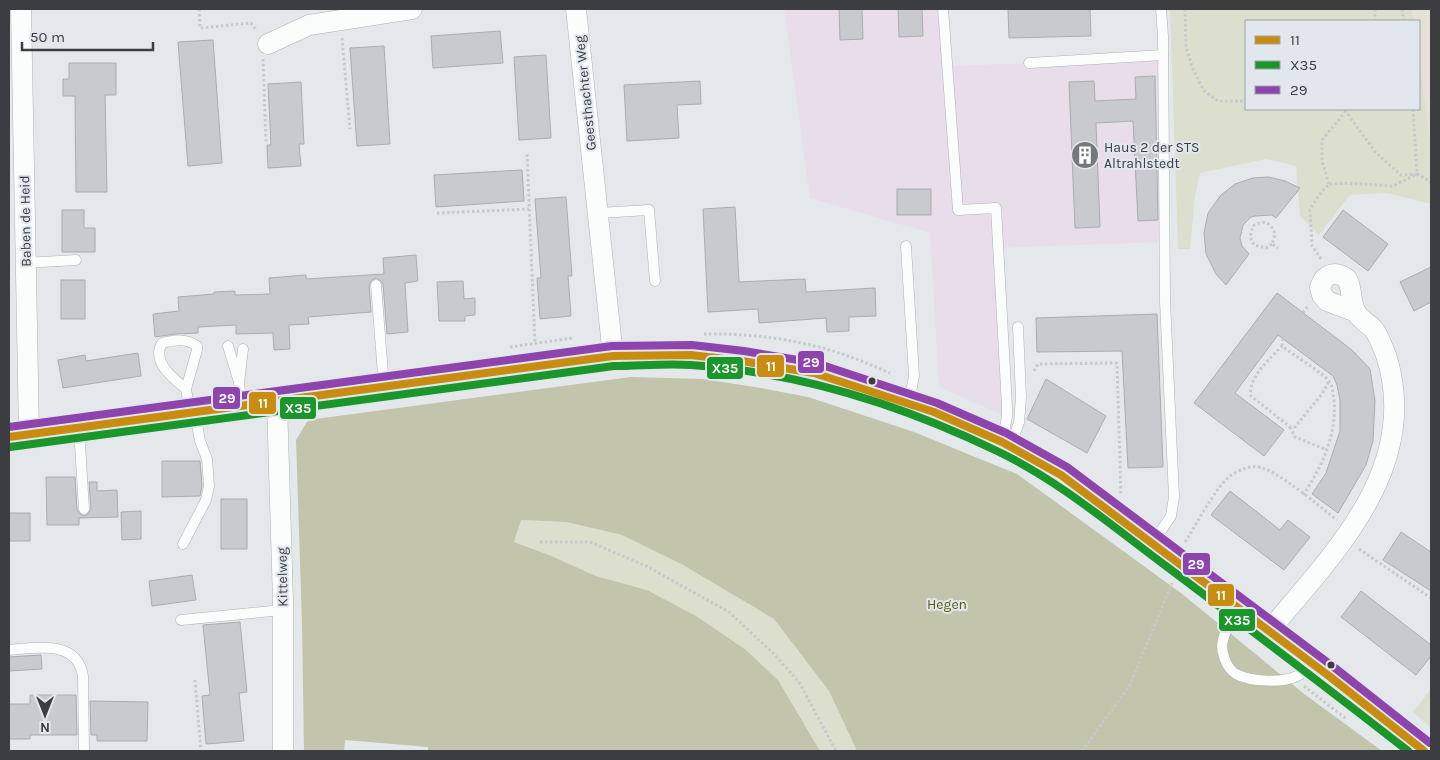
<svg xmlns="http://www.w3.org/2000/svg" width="1440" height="760" font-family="Karla,sans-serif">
  <rect width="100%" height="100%" fill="#e5e8eb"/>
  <polygon fill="#e7dee9" points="784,9 943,9 947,66 1029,63 1163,55 1165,242 998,248 1007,417 939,387 930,233 810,198"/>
  <polygon fill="#e6e1d7" points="1412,9 1431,9 1431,146 1419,59 1419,21 1414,21"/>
  <g fill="#dcdfce">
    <polygon points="1170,9 1412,9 1414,21 1246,21 1246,109 1419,109 1419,59 1431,146 1431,204 1386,193 1350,195 1319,235 1300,216 1296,166 1266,159 1200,173 1195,196 1190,249 1178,249"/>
    <polygon points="520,520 566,522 622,535 683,565 774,619 829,691 857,751 820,751 778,680 746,650 696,616 647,590 596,576 549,555 514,542"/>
    <polygon points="1431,689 1431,728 1413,712"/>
  </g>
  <polygon fill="#c2c5ab" points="631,377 703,379 761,388 808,397 914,432 1017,474 1181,593 1303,693 1382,751 857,751 829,691 774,619 683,565 622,535 566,522 521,520 514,542 549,555 596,576 647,590 696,616 746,650 778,680 820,751 428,751 428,747 345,740 344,751 304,751 302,623 296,440 308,420"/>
  <g fill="#c8cacd" stroke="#aaacae">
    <polygon points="839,9 862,9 863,39 840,40"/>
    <polygon points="898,9 922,9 923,36 899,37"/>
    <polygon points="1008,9 1090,9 1091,36 1009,38"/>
    <polygon points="500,31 503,63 433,68 431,36"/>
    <polygon points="213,40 222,163 188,166 178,42"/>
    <polygon points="384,46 390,144 357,146 350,48"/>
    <polygon points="546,55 551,138 519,140 514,57"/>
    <polygon points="69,63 116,63 116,95 105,95 107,192 76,192 75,96 63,96 63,79 69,79"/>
    <polygon points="1155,76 1158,220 1138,221 1133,121 1096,123 1100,227 1075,228 1069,82 1094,81 1095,101 1136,99 1135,77"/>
    <polygon points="700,81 701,104 677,105 679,138 627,141 624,85"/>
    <polygon points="301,82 304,144 299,144 301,166 268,168 267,145 271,145 268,84"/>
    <polygon points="522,170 524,201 436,207 434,175"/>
    <polygon points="1269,177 1285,181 1300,188 1276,218 1272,215 1255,216 1251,217 1243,225 1240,238 1242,246 1249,254 1226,285 1216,274 1206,254 1204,233 1208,213 1221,195 1235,184 1253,178"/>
    <rect x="897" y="189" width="34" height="26"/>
    <polygon points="566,197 572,276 568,276 571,316 540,319 537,278 541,278 535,199"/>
    <polygon points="735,207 739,282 805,279 806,292 875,288 876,316 849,317 849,331 827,332 826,318 759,323 758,309 708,312 703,209"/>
    <polygon points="62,210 84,210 84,228 95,228 95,252 62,252"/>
    <polygon points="1343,210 1388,244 1368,271 1323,237"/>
    <polygon points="416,255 418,281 405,283 408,332 387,334 383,284 381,281 376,278 372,280 369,285 371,312 308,317 309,324 289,325 290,349 274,350 273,333 236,334 236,325 198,327 198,333 175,334 155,337 153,314 179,311 178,297 214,294 214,292 235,291 235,295 270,294 269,278 306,275 306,279 384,274 383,258"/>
    <polygon points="1431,267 1431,302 1414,311 1400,282"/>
    <rect x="61" y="280" width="24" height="39"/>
    <polygon points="463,281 464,299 475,298 475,315 465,316 465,321 439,321 437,282"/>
    <polygon points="1277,293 1352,350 1370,369 1375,401 1373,441 1366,465 1338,513 1312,494 1326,473 1340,431 1340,400 1337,385 1333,376 1278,335 1235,393 1284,430 1264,456 1194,403"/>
    <polygon points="1157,314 1163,467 1128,468 1122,351 1037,352 1036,318"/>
    <polygon points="138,353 141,376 63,388 58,360 85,355 86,361"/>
    <polygon points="1046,379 1106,416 1087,453 1027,419"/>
    <polygon points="162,461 200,461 202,486 200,496 162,497"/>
    <polygon points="46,477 75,477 77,510 79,513 84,516 88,514 91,509 89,482 97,482 97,491 117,490 118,517 79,518 79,525 47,525"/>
    <polygon points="1230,491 1280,530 1288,520 1310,537 1284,570 1211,515"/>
    <rect x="221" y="499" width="26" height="50"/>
    <polygon points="141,511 141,539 122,540 121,512"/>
    <rect x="9" y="513" width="21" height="28"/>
    <polygon points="1401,532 1431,552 1431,591 1383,560"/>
    <polygon points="192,575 196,600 152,606 149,581"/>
    <polygon points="1361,591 1431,645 1431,656 1416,675 1341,617"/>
    <polygon points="240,622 247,692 239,693 244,741 206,744 202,696 210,695 203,625"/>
    <polygon points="41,655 42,669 9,671 9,657"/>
    <polygon points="30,695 76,695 77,735 30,735 30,739 9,739 9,704 30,704"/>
    <polygon points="90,701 148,702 147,741 97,741 97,735 91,735"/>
  </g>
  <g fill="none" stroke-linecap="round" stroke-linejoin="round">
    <g stroke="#afb1b3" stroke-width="11">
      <g id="service">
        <polyline points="943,9 958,210 996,208 1007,407 1007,417 1002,441"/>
        <polyline points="1029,63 1163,55"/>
        <polyline points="598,213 649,210 655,281"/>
        <polyline points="906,246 914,376 909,403"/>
        <polyline points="25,263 76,260"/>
        <polyline points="376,285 384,387"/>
        <polyline points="228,346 238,379"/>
        <path d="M 186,389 C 174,379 151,362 162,343 C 175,340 186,338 197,346 L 197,350 L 186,389 L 190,413"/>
        <polyline points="242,406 239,383 243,349"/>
        <polyline points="79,428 84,509"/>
        <polyline points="1010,446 1019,423 1021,397 1018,327"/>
        <polyline points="183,544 206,500 209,486 207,459 200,441 195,413"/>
        <polyline points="1152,544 1171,516 1174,497 1165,301 1163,36 1161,9"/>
        <path d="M 1241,610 C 1234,619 1225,629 1223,640 C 1220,651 1226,668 1236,674 C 1251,682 1283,683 1297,676 C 1303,673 1308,668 1313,664"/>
        <polyline points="181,620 283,610"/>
        <path d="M 9,650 C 36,648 77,639 83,676 L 84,751"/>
      </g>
    </g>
    <g stroke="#afb1b3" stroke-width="21">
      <g id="minor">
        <polyline points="21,9 29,433"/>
        <polyline points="576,9 613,356"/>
        <polyline points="268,44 309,25 412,9"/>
        <polyline points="277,402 283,601 283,751"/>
        <path d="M 1269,631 C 1334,553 1422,467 1386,355 C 1383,348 1379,337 1375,331 C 1370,324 1360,320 1356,312 C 1350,303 1353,289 1347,279 C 1339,273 1332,272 1324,279 L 1320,287 L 1322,295 L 1327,301 L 1356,312"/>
      </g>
    </g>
    <g stroke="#afb1b3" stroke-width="26">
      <polyline id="tertiary" points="9,437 277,402 613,356 691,355 742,361 814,373 870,390 934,412 1002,442 1061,475 1329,676 1424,751"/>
    </g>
    <g stroke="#c8c9ca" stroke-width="3" stroke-dasharray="2.5 2.5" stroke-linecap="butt">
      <polyline points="199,9 200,28 251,23 257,31"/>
      <polyline points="1185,9 1186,47 1193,69 1204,91 1218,101 1246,101"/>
      <polyline points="1375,9 1375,21"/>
      <polyline points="1402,9 1404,21"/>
      <polyline points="342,38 350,129"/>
      <polyline points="263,59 266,142"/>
      <polyline points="1413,109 1417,174 1431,182"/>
      <polyline points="527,154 535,343"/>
      <polyline points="1329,184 1322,161 1322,140 1345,112"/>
      <polyline points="437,213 529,209"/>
      <path d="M 1272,244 L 1266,248 L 1254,245 L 1250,237 L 1253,226 C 1263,219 1273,223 1275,235 L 1272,244 L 1278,248"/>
      <polyline points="1321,259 1312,246 1310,210 1319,195 1329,184 1345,183 1393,186 1417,174 1401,175 1376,153 1344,109"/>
      <path d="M 704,334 C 752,333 803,340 848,356 C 862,361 876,367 890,373"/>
      <polyline points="1282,346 1283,339 1308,306"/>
      <polyline points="510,347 573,338"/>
      <polyline points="1034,371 1038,364 1117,363 1121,495"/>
      <polyline points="1290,427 1295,437 1327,450"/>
      <path d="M 1303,495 C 1322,467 1337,435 1334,400 C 1333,394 1333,386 1329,381 C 1323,373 1292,354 1282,346 C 1271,358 1247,378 1251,396 L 1290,427 L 1295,427 L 1322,394 L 1329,381"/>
      <polyline points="540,542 590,542 646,566 729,612 774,654 799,682 836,751"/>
      <path d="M 1185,542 C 1197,523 1208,502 1222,484 C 1230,474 1248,463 1262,468 C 1282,474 1319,506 1337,520"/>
      <polyline points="1359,549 1431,598"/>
      <polyline points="195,680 201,751"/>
      <polyline points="1304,686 1345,718"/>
      <polyline points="1082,751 1130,685 1172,583"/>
    </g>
    <use href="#service" stroke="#fbfcfc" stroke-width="10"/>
    <use href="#minor" stroke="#fbfcfc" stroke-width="20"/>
    <use href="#tertiary" stroke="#fbfcfc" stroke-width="25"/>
    <g stroke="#e2e7ee" stroke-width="11">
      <polyline id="bus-1" points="9,437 613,356 691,355 742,361 814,373 934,412 1002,442 1061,475 1329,676 1424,751"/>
    </g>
    <g stroke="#e2e7ee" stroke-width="11">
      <path id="bus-2" d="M 10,447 L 614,366 C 639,366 666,363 691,365 C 797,372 902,405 997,451 C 1058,480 1111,525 1166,566 C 1247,627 1328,688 1408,751"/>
    </g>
    <g stroke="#e2e7ee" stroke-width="11">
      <polyline id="bus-3" points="9,427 612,346 692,345 744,351 816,363 937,403 1006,433 1067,467 1335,668 1430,743"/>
    </g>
    <use href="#bus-1" stroke="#c88c10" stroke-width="8"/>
    <use href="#bus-2" stroke="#1a962b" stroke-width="8"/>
    <use href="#bus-3" stroke="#8e44ad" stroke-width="8"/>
  </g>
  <defs>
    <g id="building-disc" transform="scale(1.4375)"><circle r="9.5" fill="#76797c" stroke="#e2e7ee"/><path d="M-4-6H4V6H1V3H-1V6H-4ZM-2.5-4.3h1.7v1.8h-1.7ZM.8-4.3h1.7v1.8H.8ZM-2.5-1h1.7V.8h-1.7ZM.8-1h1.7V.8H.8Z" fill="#fff"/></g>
  </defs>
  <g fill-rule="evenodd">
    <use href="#building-disc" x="1085" y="155"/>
  </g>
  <g fill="#3b3d40" stroke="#e2e7ee" stroke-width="2">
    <circle cx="872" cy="381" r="4.5"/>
    <circle cx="1331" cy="665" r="4.5"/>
  </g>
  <g text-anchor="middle" stroke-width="4" stroke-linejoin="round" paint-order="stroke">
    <g font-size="14" fill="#3b3d40" stroke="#e2e7ee">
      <text transform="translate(585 93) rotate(-96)" y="5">Geesthachter Weg</text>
      <text transform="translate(25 221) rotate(-91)" y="5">Baben de Heid</text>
      <text transform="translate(282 577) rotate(-91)" y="5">Kittelweg</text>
    </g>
    <g font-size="14" fill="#3b3d40" stroke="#e2e7ee" text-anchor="start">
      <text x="1104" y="152">Haus 2 der STS<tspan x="1104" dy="16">Altrahlstedt</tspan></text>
    </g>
    <g font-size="14" fill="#585b02" stroke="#e2e7ee">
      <text x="947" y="609">Hegen</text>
    </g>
  </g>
  <g stroke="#e2e7ee" stroke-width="2">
    <rect x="797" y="350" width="28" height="24" rx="5" fill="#8e44ad"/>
    <rect x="756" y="354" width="29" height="24" rx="5" fill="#c88c10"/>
    <rect x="706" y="356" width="38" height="24" rx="5" fill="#1a962b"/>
    <rect x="212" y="386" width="29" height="24" rx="5" fill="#8e44ad"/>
    <rect x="248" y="391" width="29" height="24" rx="5" fill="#c88c10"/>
    <rect x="279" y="396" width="38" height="24" rx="5" fill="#1a962b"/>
    <rect x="1182" y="552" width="29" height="24" rx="5" fill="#8e44ad"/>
    <rect x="1207" y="583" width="28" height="24" rx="5" fill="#c88c10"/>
    <rect x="1218" y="608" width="38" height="24" rx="5" fill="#1a962b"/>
  </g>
  <g font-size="14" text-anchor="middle" font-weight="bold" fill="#fff">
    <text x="811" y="367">29</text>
    <text x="771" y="371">11</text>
    <text x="725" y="373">X35</text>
    <text x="227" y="403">29</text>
    <text x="263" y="408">11</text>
    <text x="298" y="413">X35</text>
    <text x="1196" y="569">29</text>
    <text x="1221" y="600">11</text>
    <text x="1237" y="625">X35</text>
  </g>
  <rect width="1440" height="760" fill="none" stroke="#3b3d40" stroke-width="20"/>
  <rect x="1245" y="20" width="175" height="90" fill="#e2e7ee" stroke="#9fa3a8"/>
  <rect x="1255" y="36" width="25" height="8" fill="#c88c10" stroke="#9fa3a8"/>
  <text x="1290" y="45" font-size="15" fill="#3b3d40">11</text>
  <rect x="1255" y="61" width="25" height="8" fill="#1a962b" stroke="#9fa3a8"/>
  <text x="1290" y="70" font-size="15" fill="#3b3d40">X35</text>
  <rect x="1255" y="86" width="25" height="8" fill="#8e44ad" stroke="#9fa3a8"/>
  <text x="1290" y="95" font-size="15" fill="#3b3d40">29</text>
  <g transform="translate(45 715) rotate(180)" stroke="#e2e7ee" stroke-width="4" paint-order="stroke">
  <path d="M0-4L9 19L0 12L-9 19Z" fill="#3b3d40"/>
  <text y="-8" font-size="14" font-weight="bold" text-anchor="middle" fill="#3b3d40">N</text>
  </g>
  <path d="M22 42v8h131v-8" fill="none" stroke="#3b3d40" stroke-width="2.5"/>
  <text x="30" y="42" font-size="15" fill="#3b3d40" stroke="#e2e7ee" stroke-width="4" paint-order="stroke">50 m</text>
</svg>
